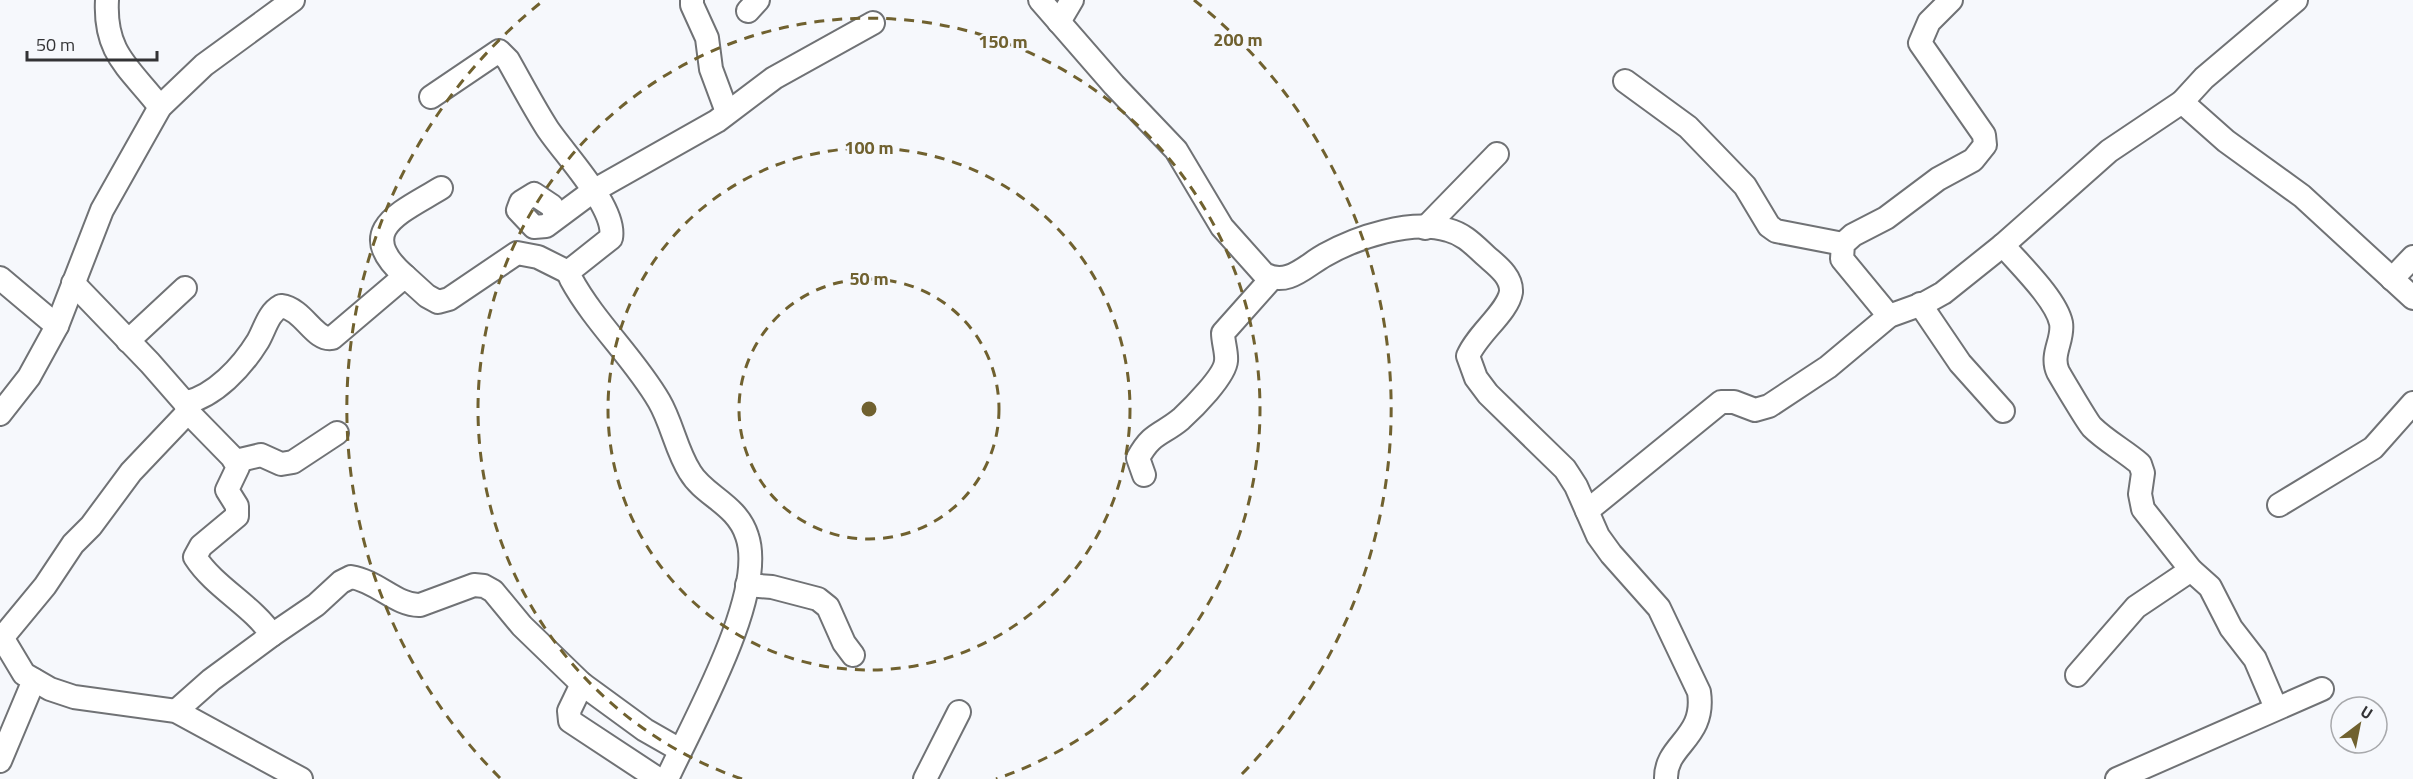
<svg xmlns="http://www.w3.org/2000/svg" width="2413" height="779" font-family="'Titillium Web',sans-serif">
  <rect width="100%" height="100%" fill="#f6f8fc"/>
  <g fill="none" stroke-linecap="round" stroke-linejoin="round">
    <g stroke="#707275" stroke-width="26">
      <g id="minor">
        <path d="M 107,0 C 104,54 130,68 160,107"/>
        <polyline points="692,0 692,5 707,38 711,69 727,112"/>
        <path d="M 1040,0 L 1114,85 L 1176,150 L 1222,227 L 1264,274 C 1288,287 1305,266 1325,255 C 1357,237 1411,219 1448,230 C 1464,234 1474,245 1486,256 C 1496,265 1512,276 1511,292 C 1508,312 1477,334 1468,356 L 1476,378 L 1488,394 L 1565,469 L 1576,486 L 1598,536 L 1611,554 L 1659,608 L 1699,692 C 1706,739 1665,744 1666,779"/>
        <polyline points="748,11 758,0"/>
        <polyline points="1059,22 1072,0"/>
        <polyline points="1625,81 1688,127 1745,186 1769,226 1776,231 1843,244"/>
        <path d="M 431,97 L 499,51 L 508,60 C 521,83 533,106 547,128 C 564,154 617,208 611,238 L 568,272 L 571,279 C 595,323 634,358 659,401 C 672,423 676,450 690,472 C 704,496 737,504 747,536 C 767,594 692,724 667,779"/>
        <polyline points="2182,102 2204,78 2296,0"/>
        <polyline points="556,218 552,206 534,194 521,202 518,210 534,227 546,226 593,191 717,121 774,78 873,23"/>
        <polyline points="1425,228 1497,154"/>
        <path d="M 2003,245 C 2019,264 2056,299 2061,323 C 2064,340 2050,354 2058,372 C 2062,379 2088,423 2092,427 C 2106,441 2125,451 2140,464 L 2143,473 L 2140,494 L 2143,509 L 2191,570 L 2210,587 L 2231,628 L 2255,659 L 2276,708"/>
        <path d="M 405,276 C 352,230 402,212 441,188"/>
        <polyline points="0,278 57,326"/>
        <polyline points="2392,279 2413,257"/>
        <path d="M 73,283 L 150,363 L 185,403 C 215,396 242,367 258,341 C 265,329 268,313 281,306 C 304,309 314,341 332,338 L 405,276 L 427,296 L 438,302 L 449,299 L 517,253 L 538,257 L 568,272"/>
        <polyline points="1920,304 1960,363 2003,411"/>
        <polyline points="1889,316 1842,259 1843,244 1853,235 1886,218 1938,179 1973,160 1985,145 1984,135 1920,43 1929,22 1951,0"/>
        <polyline points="128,341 185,288"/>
        <polyline points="0,414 29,377 57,326 102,210 160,107 204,65 293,0"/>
        <polyline points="236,461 261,455 281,464 293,462 337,433"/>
        <path d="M 1144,475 L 1138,458 C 1152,432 1162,435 1181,419 C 1193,408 1225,376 1226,361 C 1227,353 1223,342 1223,333 L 1272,278"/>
        <polyline points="2279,505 2373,448 2413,403"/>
        <polyline points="1587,511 1721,402 1734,402 1755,410 1769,406 1828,367 1889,316 1925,303 1943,293 2003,245 2109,151 2182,102 2226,141 2302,196 2413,298"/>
        <polyline points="747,585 772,587 818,599 828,607 844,643 853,655"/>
        <polyline points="0,634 24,674 50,689 74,697 176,711 301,779"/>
        <path d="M 272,635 L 316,605 L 341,582 L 351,577 C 377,581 397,606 420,605 L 474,585 L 484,586 L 493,591 L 522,626 L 582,684 L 645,730 L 680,750"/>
        <polyline points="2,638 45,586 73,544 91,526 131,472 188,412"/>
        <polyline points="2077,675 2136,607 2191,570"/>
        <polyline points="582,684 569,711 570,721 658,779"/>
        <path d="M 176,711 L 211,680 L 272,635 C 252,605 215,588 195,557 L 201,546 L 237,516 L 237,506 L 227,490 L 238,467 L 232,457 L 188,412 L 185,403"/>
        <polyline points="0,761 34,680"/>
        <polyline points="925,779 959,712"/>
        <polyline points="2117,779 2322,689"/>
      </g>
    </g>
    <use href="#minor" stroke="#fff" stroke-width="22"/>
  </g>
  <g fill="none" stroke="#70612f" stroke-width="3" stroke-dasharray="10 8">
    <circle cx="869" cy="409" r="130"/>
    <circle cx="869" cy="409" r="261"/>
    <path d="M742 779A391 391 0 1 1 996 779"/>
    <path d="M500 778A522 522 0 0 1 544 0M1194 0A522 522 0 0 1 1238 778"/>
  </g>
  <circle cx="869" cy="409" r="9" fill="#70612f" stroke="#f6f8fc" stroke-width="3"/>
  <g font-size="18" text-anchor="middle" font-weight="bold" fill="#70612f" stroke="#f6f8fc" stroke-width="5" stroke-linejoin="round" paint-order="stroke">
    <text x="1238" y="46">200 m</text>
    <text x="1003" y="48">150 m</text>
    <text x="869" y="154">100 m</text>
    <text x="869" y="285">50 m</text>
  </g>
  <g transform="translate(2359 725) rotate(32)"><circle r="28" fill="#f6f8fc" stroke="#a8a9ac" stroke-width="1.5"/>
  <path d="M0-4.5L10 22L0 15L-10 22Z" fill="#70612f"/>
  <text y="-9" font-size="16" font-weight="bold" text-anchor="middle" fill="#333335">U</text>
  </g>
  <path d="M27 51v9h130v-9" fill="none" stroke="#333335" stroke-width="3"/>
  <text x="36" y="51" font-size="18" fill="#333335" stroke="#f6f8fc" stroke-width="4.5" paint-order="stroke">50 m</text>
</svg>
